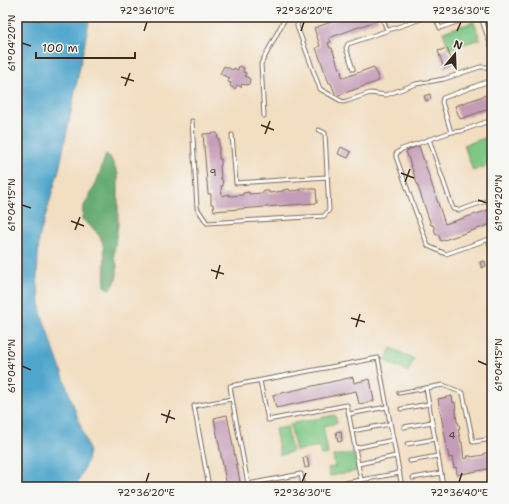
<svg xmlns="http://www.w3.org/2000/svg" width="509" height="504" font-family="'Shantell Sans',sans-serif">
  <rect width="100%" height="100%" fill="#f6f6f2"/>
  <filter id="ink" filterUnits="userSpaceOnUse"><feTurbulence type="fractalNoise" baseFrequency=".025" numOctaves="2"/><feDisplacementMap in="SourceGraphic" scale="8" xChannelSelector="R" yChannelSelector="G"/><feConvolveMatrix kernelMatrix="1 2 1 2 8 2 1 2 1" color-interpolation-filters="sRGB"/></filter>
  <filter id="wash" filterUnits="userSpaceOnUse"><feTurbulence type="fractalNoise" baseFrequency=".012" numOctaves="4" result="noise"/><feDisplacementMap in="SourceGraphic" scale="16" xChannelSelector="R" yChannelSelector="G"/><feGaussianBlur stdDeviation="0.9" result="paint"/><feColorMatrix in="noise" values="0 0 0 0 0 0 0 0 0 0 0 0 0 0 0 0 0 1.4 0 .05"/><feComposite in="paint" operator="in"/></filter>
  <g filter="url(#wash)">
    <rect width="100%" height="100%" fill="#f2dec1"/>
    <g fill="#7ec784" stroke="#5c7851">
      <polygon points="474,22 480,39 449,49 443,32"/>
      <polygon points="491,136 492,164 473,171 464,145"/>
      <polygon points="391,348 414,359 408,372 385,361"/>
      <polygon points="335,415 337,423 323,426 328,454 321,455 319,446 296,451 290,424"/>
      <polygon points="287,427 292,452 280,455 275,429"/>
      <polygon points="353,453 357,471 330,476 328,468 335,467 333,456"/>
    </g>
    <path fill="#66ac72" stroke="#506b48" d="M 106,154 L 110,157 L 118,174 L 118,224 L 114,251 L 114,258 L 117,265 L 117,276 L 114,285 L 109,289 L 105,287 C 103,272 108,250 100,237 C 96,230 88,224 82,219 L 83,208 L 97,181 Z"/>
    <polygon fill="#50a6cc" stroke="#466875" points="17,17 90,17 60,166 39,238 37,277 41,313 89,450 87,461 76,487 17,487"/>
    <g id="blocks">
      <g fill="#c49cb8">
        <polygon points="345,17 377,17 378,20 329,38 331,42 328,43 330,48 332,48 338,66 339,66 342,73 341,73 343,78 374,67 379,81 336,96 331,83 329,83 316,48 320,46 314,28"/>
        <polygon points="444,17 460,17 446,22"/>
        <polygon points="447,48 451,58 455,57 457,63 444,68 438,51"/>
        <polygon points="224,66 233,70 234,68 238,70 239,66 244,68 243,72 246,73 245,76 250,79 249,84 246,85 242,84 241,87 237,85 235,89 230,86 231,83 228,82 230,78 220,74"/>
        <polygon points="492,93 492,108 460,119 455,106"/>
        <polygon points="430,94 431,99 426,101 424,96"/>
        <polygon points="217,133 218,139 219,139 219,159 221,159 221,166 220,166 221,179 222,179 223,186 221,186 222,196 229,194 229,196 243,195 243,193 249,192 249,194 263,193 263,191 269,191 269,193 283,191 283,190 289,189 290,191 301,190 301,188 308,188 308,189 316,189 317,203 214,211 213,204 211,204 211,194 208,194 203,134"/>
        <polygon points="419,146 445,224 492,209 492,224 441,241 438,234 436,235 433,225 431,225 406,151"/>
        <polygon points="341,147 351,152 348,158 338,154"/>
        <polygon points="485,261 486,266 482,268 480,262"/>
        <polygon points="353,377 354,383 370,379 374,401 359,404 356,391 276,408 273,395"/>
        <polygon points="452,396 453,403 455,402 457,422 458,422 460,428 458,429 461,442 462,442 464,459 468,458 467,456 471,456 471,457 484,455 484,453 490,452 490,454 492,453 492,468 457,475 456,467 454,468 452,457 449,458 438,399"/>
        <polygon points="227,415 241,487 227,487 214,418"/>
        <polygon points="341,431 342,441 338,442 336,432"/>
        <polygon points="307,457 309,467 305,468 303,458"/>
      </g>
    </g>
  </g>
  <g filter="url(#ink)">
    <use href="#blocks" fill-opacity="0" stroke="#7b6957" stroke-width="1"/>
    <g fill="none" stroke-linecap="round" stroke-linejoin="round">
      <g stroke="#7b6957" stroke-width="5">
        <g id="service">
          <polyline points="299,17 297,26 320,89 343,102 347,101 370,93 386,95 416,84 444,79 480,67 492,67"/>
          <polyline points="382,17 387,30"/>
          <polyline points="435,17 440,28 471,17"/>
          <polyline points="492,17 482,20 492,49"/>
          <polyline points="353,69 346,48 348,44 427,17"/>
          <polyline points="264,116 261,64 283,22 288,17"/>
          <polyline points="492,120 461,131 451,132 402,149 396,154 396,157 428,246 446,254 492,238"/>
          <polyline points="192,121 197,208 207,223 324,216 329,210 325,133 319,130"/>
          <polyline points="451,132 442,102 443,98 492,80"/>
          <polyline points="232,135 236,183 327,177"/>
          <polyline points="429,139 453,209 460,210 492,199"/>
          <polyline points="488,239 492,251"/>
          <polyline points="260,381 268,420 347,405 361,480 325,487"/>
          <polyline points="426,388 443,485 441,487"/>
          <polyline points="399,393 443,385 463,393 473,442 492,439"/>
          <polyline points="232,399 248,484 301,474 303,487"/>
          <polyline points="401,409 429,404"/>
          <polyline points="349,414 387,407"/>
          <polyline points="404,427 432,422"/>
          <polyline points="352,431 390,424"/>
          <polyline points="407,444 435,439"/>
          <polyline points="355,448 393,440"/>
          <polyline points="410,461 438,456"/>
          <polyline points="358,464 396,456"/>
          <polyline points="413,478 441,473"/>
          <polyline points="361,480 400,473"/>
          <polyline points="209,487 194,406 232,399 230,386 378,358 402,487"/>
        </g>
      </g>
      <use href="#service" stroke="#fff" stroke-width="3"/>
    </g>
  </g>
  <path fill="none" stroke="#3b2a1e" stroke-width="1.5" d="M 144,31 L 147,22M 301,31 L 304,22M 457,31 L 461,22M 22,43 L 31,46M 121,77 L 134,81M 125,86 L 130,73M 261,125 L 274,130M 265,134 L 270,121M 401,173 L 414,178M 405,182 L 410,169M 478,200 L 487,203M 22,205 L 31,208M 71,221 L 84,226M 75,230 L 80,217M 211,270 L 224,274M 216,279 L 220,265M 351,318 L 365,322M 356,327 L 360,314M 478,361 L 487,365M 22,366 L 31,370M 161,414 L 175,419M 166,423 L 170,410M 146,482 L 149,473M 302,482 L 306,473M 459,482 L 462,473"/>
  <g text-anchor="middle" stroke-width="3.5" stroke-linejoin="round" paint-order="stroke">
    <g font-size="10" fill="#5d4644">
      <text x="213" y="176">9</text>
      <text x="452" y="439">4</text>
    </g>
  </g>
  <rect width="509" height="504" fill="none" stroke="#f6f6f2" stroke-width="44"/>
  <g transform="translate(455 54) rotate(19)" stroke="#f6f6f2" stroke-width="3" paint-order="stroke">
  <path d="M0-3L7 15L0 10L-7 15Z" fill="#3b2a1e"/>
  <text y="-6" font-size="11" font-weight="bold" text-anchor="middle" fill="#3b2a1e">N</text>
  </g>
  <path d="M36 52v6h99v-6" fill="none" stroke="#3b2a1e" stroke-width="2"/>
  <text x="42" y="52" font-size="12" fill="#3b2a1e" stroke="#f6f6f2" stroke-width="3" paint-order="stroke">100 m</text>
  <rect x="22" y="22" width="465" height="460" fill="none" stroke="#3b2a1e" stroke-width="1.5"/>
  <g font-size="10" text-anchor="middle" fill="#3b2a1e">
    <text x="147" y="14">72°36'10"E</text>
    <text x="304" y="14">72°36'20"E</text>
    <text x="461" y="14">72°36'30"E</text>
    <text transform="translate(11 43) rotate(-90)" y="4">61°04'20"N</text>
    <text transform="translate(498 203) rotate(-90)" y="4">61°04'20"N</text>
    <text transform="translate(11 205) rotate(-90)" y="4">61°04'15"N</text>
    <text transform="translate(498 365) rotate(-90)" y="4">61°04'15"N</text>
    <text transform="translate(11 366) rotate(-90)" y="4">61°04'10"N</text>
    <text x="146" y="496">72°36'20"E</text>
    <text x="302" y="496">72°36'30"E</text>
    <text x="459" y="496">72°36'40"E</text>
  </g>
</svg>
